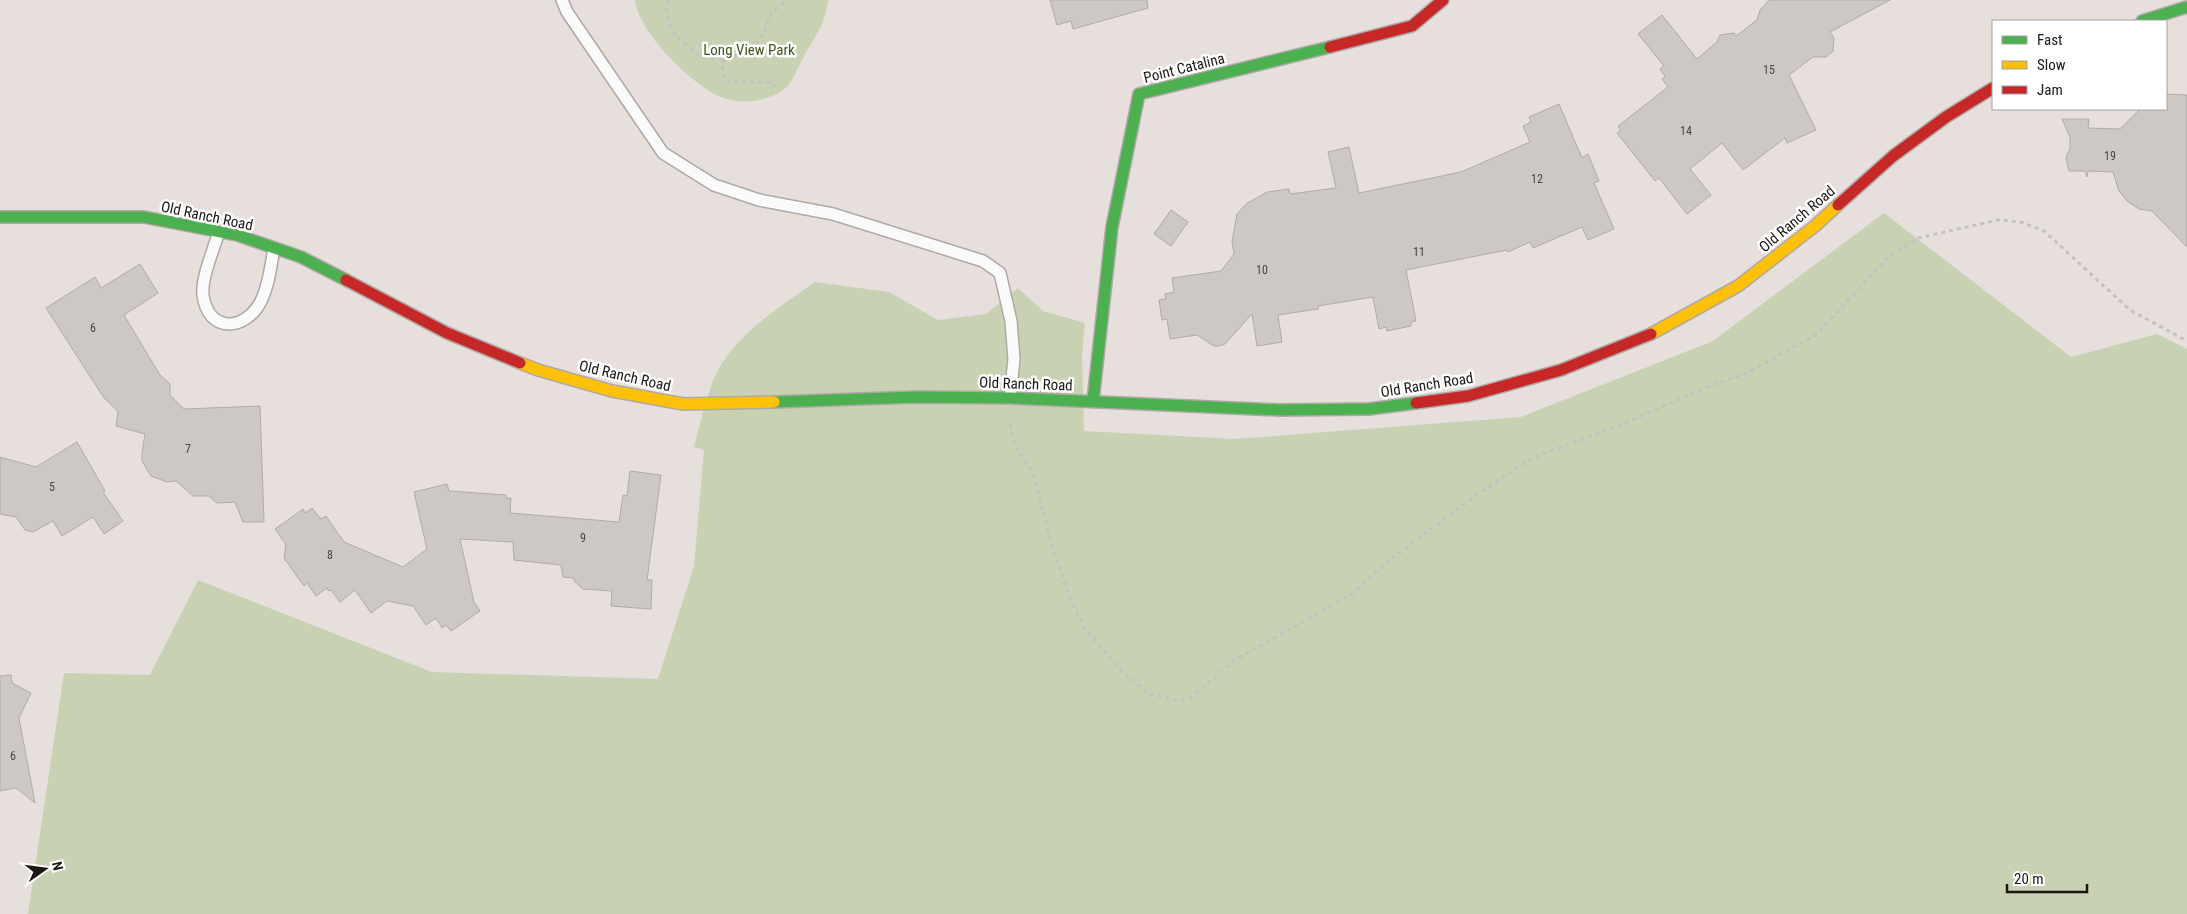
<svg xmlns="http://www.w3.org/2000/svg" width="2187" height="914" font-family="'Roboto Condensed',sans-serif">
  <rect width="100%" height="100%" fill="#e7dfdb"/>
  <g fill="#c8d2b2">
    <path d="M 635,0 L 828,0 C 826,24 814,38 803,58 C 796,70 794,82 783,90 C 767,102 739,105 721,97 C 692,85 638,32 635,0 Z"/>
    <path d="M 1884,213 L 2071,357 L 2157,334 L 2187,349 L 2187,914 L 28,914 L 64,673 L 150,675 L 198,580 L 432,672 L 658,679 L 694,566 L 704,450 L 694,447 C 700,425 708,389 718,370 C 738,333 782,305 815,282 L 889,292 L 938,320 L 986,314 L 1018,288 L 1043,311 L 1085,323 L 1082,355 L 1084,431 L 1235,439 L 1521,417 L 1713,341 Z"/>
  </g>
  <g fill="#cec8c5" stroke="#b1aaa7">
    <polygon points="1050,0 1147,0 1148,8 1073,29 1071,21 1057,25"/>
    <polygon points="1769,0 1890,0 1830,32 1834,38 1833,51 1826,57 1813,57 1789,75 1816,130 1787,143 1785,138 1743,170 1722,143 1690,169 1711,195 1687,214 1659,178 1655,181 1617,133 1621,130 1618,126 1668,87 1662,79 1665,76 1660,69 1664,66 1638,34 1662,15 1697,59 1717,42 1720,35 1734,33 1736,36 1757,20 1760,10"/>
    <polygon points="2166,94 2187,95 2187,247 2152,211 2139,209 2128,202 2119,191 2113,172 2088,171 2087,177 2085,171 2069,171 2066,158 2070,148 2070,137 2062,119 2089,119 2088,128 2120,129 2140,109 2166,109"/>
    <polygon points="1559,104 1582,158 1588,154 1599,181 1594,183 1614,229 1588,240 1582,227 1533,248 1530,242 1508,252 1507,250 1406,270 1416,321 1411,322 1411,326 1387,331 1386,327 1379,329 1373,297 1318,306 1318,309 1278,315 1282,342 1257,346 1252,314 1225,344 1219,346 1214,346 1197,335 1170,339 1167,319 1162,320 1159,300 1166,299 1165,294 1174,292 1172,278 1221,271 1234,254 1232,242 1237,214 1246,204 1267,192 1289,189 1290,194 1336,188 1328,152 1349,147 1359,193 1461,172 1530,142 1523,126 1531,122 1529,117"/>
    <polygon points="1171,210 1188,222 1171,246 1154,234"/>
    <polygon points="140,264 158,293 124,315 160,375 170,384 170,395 184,409 260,406 264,522 243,522 235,502 217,503 209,496 193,496 176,481 167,482 151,476 142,461 142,453 145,434 116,426 118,411 104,398 46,308 95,277 101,288"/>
    <polygon points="77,442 105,491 103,492 123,521 104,534 93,517 62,536 53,521 33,532 25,530 16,517 0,514 0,457 36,467"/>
    <polygon points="630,471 661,475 647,580 652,580 651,609 611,606 612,591 583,589 574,581 574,578 563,577 561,565 514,560 513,542 460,539 474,602 480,611 451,631 446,625 442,628 436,618 426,625 413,606 387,601 371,613 355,590 340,602 331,590 329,591 327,588 316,596 307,583 304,586 284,558 286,545 275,529 303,509 305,513 312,508 321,519 326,516 344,542 403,567 427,549 414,492 447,484 449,491 506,495 506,498 511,498 510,513 619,522 623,495 627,496"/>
    <polygon points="11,675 12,683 31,693 19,718 35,803 16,788 0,791 0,676"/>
  </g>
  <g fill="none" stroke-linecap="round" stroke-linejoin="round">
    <g stroke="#afa9a6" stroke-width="14">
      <g id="lane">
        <polyline points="562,0 567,12 663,153 714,185 759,200 833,214 983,261 1000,273 1011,321 1014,359 1010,398"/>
        <path d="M 219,231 C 214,249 201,278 203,295 C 208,334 246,331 261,301 C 269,285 271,265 274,248"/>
      </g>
    </g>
    <g stroke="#afa9a6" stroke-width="14">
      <g id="fast">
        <polyline points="2142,21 2187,7"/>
        <polyline points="0,217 144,217 237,235 301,257 346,280"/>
        <polyline points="1093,401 1112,227 1139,94 1330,47"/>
        <polyline points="774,402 917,397 1010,398 1280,410 1369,409 1416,403"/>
      </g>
    </g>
    <g stroke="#afa9a6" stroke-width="14">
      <g id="slow">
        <polyline points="1651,334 1738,286 1815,226 1838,205"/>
        <polyline points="520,363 538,370 612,391 683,404 774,402"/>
      </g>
    </g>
    <g stroke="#afa9a6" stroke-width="14">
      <g id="jam">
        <polyline points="1330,47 1412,26 1443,0"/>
        <polyline points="1838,205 1893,156 1946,117 1993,88"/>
        <polyline points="346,280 447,333 520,363"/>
        <polyline points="1416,403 1468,396 1561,370 1651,334"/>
      </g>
    </g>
    <g stroke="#c4c2c0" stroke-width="3" stroke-dasharray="4 4" stroke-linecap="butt">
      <path d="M 668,0 C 665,12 668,27 677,36 C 685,44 696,56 708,58 C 722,61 749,54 758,42 C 772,23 763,13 789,0"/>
      <polyline points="724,58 722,74 728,81 773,83 774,87"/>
      <polyline points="1010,424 1016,447 1033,473 1052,546 1071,601 1085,629 1118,667 1147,693 1174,700 1191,698 1235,660 1352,594 1385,564 1478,494 1532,458 1618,426 1714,384 1745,374 1817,334 1888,257 1918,238 1998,220 2021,222 2044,231 2130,310 2187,341"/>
    </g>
    <use href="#lane" stroke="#fbfafa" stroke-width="11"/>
    <use href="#fast" stroke="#4caf50" stroke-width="11"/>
    <use href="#slow" stroke="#ffc107" stroke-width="11"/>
    <use href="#jam" stroke="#c62828" stroke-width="11"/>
  </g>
  <g text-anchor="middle" stroke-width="5" stroke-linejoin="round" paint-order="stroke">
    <g font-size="12" fill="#4a4442">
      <text x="1769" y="74">15</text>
      <text x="1686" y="135">14</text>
      <text x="2110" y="160">19</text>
      <text x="1537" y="183">12</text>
      <text x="1419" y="256">11</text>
      <text x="1262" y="274">10</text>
      <text x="93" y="332">6</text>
      <text x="188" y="453">7</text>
      <text x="52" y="491">5</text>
      <text x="583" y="542">9</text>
      <text x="330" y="559">8</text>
      <text x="13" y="760">6</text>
    </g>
    <g font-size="15" fill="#41571d" stroke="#fff">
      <text x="749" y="55">Long View Park</text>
    </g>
    <g font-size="15" fill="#1b1614" stroke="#fff">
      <text transform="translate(1184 68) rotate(-14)" y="5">Point Catalina</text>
      <text transform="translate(207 216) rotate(12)" y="5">Old Ranch Road</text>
      <text transform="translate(1797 219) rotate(-40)" y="5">Old Ranch Road</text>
      <text transform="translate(625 376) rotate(13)" y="5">Old Ranch Road</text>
      <text transform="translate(1026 384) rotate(2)" y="5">Old Ranch Road</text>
      <text transform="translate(1427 385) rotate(-9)" y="5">Old Ranch Road</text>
    </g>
  </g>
  <rect x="1992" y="20" width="175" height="90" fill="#ffffff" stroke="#a4a2a1"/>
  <rect x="2002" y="36" width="25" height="8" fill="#4caf50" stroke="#a4a2a1"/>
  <text x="2037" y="45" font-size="15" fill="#1b1614">Fast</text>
  <rect x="2002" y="61" width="25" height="8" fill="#ffc107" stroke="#a4a2a1"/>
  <text x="2037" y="70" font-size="15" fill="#1b1614">Slow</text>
  <rect x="2002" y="86" width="25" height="8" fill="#c62828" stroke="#a4a2a1"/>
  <text x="2037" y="95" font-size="15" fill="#1b1614">Jam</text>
  <g transform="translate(45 869) rotate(76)" stroke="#ffffff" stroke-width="4" paint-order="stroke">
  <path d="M0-4L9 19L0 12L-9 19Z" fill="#1b1614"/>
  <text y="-8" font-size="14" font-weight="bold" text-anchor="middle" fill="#1b1614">N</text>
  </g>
  <path d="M2007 884v8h80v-8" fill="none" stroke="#1b1614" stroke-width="2.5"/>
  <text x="2014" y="884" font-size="15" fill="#1b1614" stroke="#ffffff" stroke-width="4" paint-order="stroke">20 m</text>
</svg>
